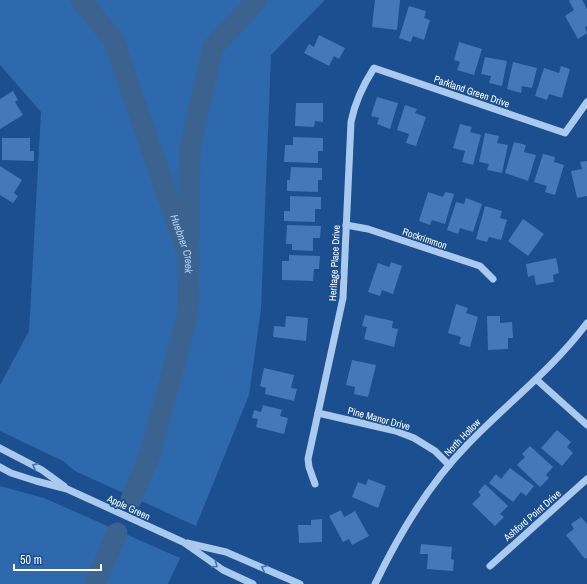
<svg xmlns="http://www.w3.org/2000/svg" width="587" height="584" font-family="'Archivo Narrow',sans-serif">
  <rect width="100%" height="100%" fill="#1b4f8f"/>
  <g fill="#2e69ad">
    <polygon points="0,0 325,0 271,55 261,309 249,395 196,526 75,471 63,461 0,431 0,385 29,331 41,112 0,65"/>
    <polygon points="0,486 44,498 180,558 168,584 0,584"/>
  </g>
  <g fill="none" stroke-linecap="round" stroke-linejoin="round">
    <g stroke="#3c6290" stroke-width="21">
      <path id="s1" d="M 81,0 L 114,41 L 189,258 L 188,314 L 150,454 L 131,500"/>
      <polyline points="189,243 190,148 213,47 257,0"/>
      <polyline points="95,584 117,533"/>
    </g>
  </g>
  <g fill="#4478b7">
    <polygon points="375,0 400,0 397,30 372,27"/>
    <polygon points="570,0 582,0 587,9 587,26 585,27 587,33 578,39 565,16 574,10 569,1"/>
    <polygon points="409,6 426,11 424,18 430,20 424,40 413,36 411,42 399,38"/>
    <polygon points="319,35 345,48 339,59 334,56 329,66 304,53 309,44 314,47"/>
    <polygon points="459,42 482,49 474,75 457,70 460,62 454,60"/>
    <polygon points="485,57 507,61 502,86 489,83 491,76 481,74"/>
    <polygon points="513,62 537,68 532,88 522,86 521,93 507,89"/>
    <polygon points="561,66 570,69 562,98 549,94 547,100 535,96 544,68 559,73"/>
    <polygon points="13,91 18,100 15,102 23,115 0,129 0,99"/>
    <polygon points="377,97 398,103 390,129 377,124 379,118 371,116"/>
    <polygon points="296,103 323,103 323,122 315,121 314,127 295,126"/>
    <polygon points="405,105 417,109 415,113 426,117 416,146 406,143 409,134 397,130"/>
    <polygon points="460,124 472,127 470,132 481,135 473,165 462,162 465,151 453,148"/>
    <polygon points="485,133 499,136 497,143 508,145 502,173 487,170 489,164 479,162"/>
    <polygon points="293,137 323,138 323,151 318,151 318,163 284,162 285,145 293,145"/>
    <polygon points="2,138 30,138 30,151 34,151 34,161 2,160"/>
    <polygon points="514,142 526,145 524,152 536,155 528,181 505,173"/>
    <polygon points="543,154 555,157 554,162 564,165 555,195 545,192 547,186 534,182"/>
    <polygon points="587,161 587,196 577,198 571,171 582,169 580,162"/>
    <polygon points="0,166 22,180 14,193 18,196 13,203 0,195"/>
    <polygon points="291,167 322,168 322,180 318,180 318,192 287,191 287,180 290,180"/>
    <polygon points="428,192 443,197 445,192 454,194 445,224 432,220 430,225 419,221"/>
    <polygon points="290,196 321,197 321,209 315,209 315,222 284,221 284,211 290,211"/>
    <polygon points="466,198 482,204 473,232 460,228 458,234 447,230 456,202 464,204"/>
    <polygon points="485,206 502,211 500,218 507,220 501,240 489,237 487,242 476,239"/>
    <polygon points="523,219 544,234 528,256 508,241"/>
    <polygon points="287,225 321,226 320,238 313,238 313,251 292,250 292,244 286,244"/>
    <polygon points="289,255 320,256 319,269 314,269 313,281 282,280 282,261 289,261"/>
    <polygon points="556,258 559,273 553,275 554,282 536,285 534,275 528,277 526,264"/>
    <polygon points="391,262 402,266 393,294 382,290 380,296 368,292 378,263 389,267"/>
    <polygon points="456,304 468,308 466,313 478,317 470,347 459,344 461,337 448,333"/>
    <polygon points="365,315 393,321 392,328 398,329 394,347 364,339 367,327 362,326"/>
    <polygon points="286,316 308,318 306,341 273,337 274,326 285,327"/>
    <polygon points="487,316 500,316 500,323 512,322 513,338 508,338 508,349 488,350"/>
    <polygon points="352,360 376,365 368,397 354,394 355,387 346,385"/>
    <polygon points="264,368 294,375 291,388 297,389 294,401 265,394 266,388 260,386"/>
    <polygon points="263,405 282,410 280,416 288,418 284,434 256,427 258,419 252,418 254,410 261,412"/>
    <polygon points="557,430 571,442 567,447 573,453 562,466 541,448"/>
    <polygon points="530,446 553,467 546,475 549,478 540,487 517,465 525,457 522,454"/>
    <polygon points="510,468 534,486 526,496 521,492 513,502 489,483 496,474 501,479"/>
    <polygon points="368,479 386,486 378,508 352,497 358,482 366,485"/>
    <polygon points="485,484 508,506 500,514 504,517 495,526 472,504 481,495 478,492"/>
    <polygon points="341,510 344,517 355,511 369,536 352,545 349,539 343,542 329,516"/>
    <polygon points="581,517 587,524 587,558 585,559 566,535 574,529 571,524"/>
    <polygon points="322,519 322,542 299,543 298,525 311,525 311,520"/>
    <polygon points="421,544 452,547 451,559 454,560 453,571 427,569 428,554 420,554"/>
  </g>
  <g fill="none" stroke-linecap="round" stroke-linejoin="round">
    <g stroke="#a9c9ee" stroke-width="7">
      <polyline points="346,225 368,229 480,266 493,279"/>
      <polyline points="537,380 587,425"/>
      <polyline points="318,413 396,431 414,438 435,451 449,465"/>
      <polyline points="0,448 42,470 64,486"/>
      <polyline points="0,467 11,473 36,481 67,489 183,542 223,570 253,584"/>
      <path d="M 315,484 L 309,467 L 308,459 L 343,298 L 351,122 C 355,102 363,85 374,68 L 565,133 L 587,102"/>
      <polyline points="187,543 226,552 300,584"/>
      <polyline points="490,566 587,479"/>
      <path d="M 375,584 C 399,534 428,485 467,445 C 507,403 552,370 587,323"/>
    </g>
  </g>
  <defs><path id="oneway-chevron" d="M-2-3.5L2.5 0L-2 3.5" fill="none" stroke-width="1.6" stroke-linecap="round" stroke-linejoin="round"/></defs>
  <g stroke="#4674ac">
    <use href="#oneway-chevron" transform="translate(35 466) rotate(-153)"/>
    <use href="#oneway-chevron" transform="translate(215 565) rotate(35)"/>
    <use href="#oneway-chevron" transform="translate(264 568) rotate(-156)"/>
  </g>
  <g text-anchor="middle" stroke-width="3.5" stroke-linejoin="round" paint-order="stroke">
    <g font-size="10" fill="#fff" stroke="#1b4f8f">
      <text transform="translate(472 91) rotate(19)" y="4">Parkland Green Drive</text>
      <text transform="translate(425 238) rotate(19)" y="4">Rockrimmon</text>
      <text transform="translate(334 263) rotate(-87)" y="4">Heritage Place Drive</text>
      <text transform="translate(379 418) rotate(15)" y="4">Pine Manor Drive</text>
      <text transform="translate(462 437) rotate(-46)" y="4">North Hollow</text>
      <text transform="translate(129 507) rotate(25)" y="4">Apple Green</text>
      <text transform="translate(532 515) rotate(-41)" y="4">Ashford Point Drive</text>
    </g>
    <g font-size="11" font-style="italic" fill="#b5d3f5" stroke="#1b4f8f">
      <text dy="4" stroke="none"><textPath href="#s1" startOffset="267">Huebner Creek</textPath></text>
    </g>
  </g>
  <path d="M14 564v6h87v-6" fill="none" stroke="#ffffff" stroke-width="2"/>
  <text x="20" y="564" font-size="12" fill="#ffffff" stroke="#1b4f8f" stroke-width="3" paint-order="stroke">50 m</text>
</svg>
